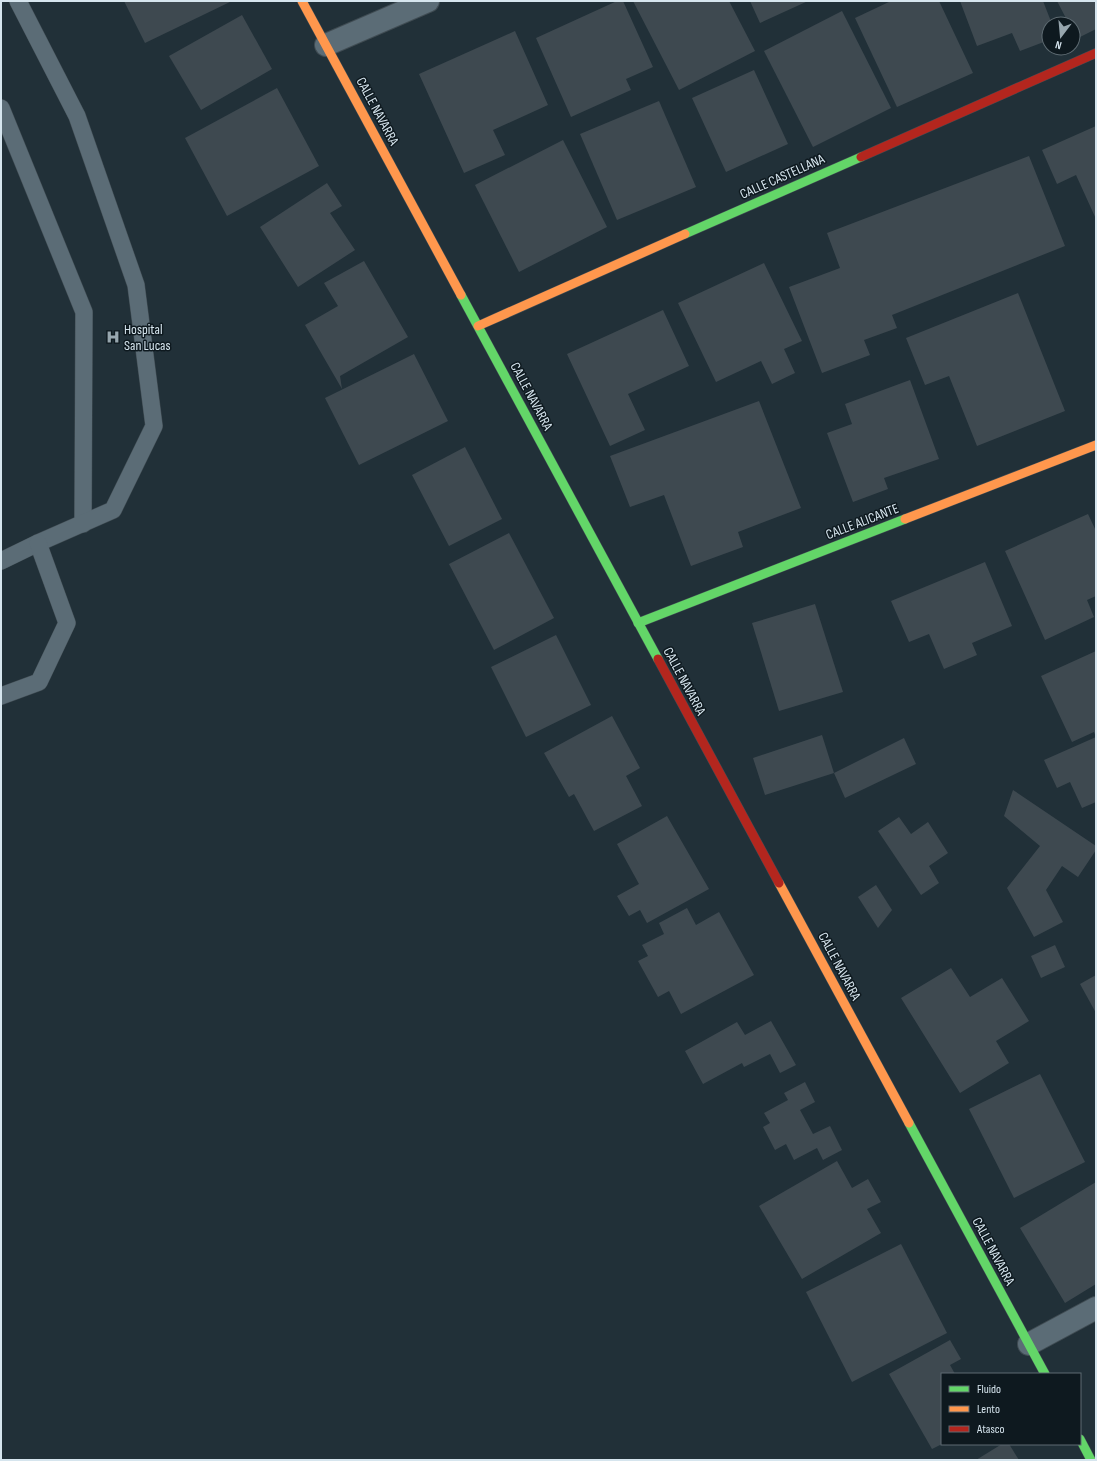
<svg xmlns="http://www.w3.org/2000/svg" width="1097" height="1461" font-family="'Sofia Sans Condensed',sans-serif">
  <rect width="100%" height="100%" fill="#213038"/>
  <g fill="#3e4950">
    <polygon points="124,1 232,1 145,43"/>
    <polygon points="617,1 623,1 653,67 626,79 631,90 571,117 536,38"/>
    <polygon points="633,1 729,1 755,51 679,90"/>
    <polygon points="750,1 808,1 760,23"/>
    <polygon points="891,1 939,1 973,73 897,107 855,18"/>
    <polygon points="960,1 1043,1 1052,24 1049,24 1049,40 1020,51 1012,33 977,46"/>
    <polygon points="1057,1 1096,1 1096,29 1076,39 1073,33 1073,24 1069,24"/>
    <polygon points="842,11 891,108 813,147 764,51"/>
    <polygon points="242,15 272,69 201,110 169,56"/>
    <polygon points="515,31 548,105 493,130 505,155 464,173 419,74"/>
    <polygon points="754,70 788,144 726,172 692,98"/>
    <polygon points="277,88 319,166 227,216 185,138"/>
    <polygon points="659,101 696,187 617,220 580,134"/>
    <polygon points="1096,126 1096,219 1076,175 1057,184 1042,150"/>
    <polygon points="563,140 607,227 519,272 475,185"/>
    <polygon points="1029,156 1065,246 892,315 897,328 864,340 870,355 822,373 789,287 840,268 827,233"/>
    <polygon points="327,183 342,206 330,213 355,250 298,287 260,227"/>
    <polygon points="364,261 408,337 340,376 342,389 305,325 338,306 324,283"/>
    <polygon points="764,263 802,341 784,349 795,373 772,384 761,361 716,382 678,303"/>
    <polygon points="1018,293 1065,411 977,446 949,376 925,385 906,338"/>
    <polygon points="663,310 689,366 628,394 645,430 610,446 567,354"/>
    <polygon points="414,354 448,421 359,465 325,398"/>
    <polygon points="910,380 939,459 884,478 888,489 853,502 827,433 852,424 845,404"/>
    <polygon points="759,401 801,508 738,532 743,547 691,566 664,495 630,507 610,456"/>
    <polygon points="465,447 502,519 449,546 412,475"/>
    <polygon points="1088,514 1096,531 1096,596 1087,600 1094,617 1045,640 1005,551"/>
    <polygon points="509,533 554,618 494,650 449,564"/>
    <polygon points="985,562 1012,626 972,643 977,655 944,669 929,634 909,642 891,601"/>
    <polygon points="815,604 843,692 779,711 752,623"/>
    <polygon points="556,635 591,705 526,737 491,667"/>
    <polygon points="1096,651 1096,802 1082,808 1070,782 1057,788 1044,760 1096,737 1094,732 1072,742 1041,676"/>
    <polygon points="612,716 640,768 626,776 642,806 594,831 574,794 569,797 544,753"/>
    <polygon points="822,735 834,773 904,738 916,764 845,798 834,773 765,795 753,758"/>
    <polygon points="1013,790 1096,846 1096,850 1078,877 1062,866 1046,890 1063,922 1034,937 1007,888 1040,846 1004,816"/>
    <polygon points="667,816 709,889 647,923 640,910 629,916 617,896 639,884 617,844"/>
    <polygon points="899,817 911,834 928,822 948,853 929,866 939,883 921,895 878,831"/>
    <polygon points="876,885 892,910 878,928 858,897"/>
    <polygon points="687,908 696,925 719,912 754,975 681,1014 669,991 658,997 638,961 648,956 642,945 664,934 659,923"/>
    <polygon points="1055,945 1065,967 1041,978 1031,956"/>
    <polygon points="951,968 970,997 1002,978 1029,1021 996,1041 1009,1063 960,1093 901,998"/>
    <polygon points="1096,975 1096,1013 1080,984"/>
    <polygon points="771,1021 796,1065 780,1073 770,1054 744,1067 742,1063 703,1084 685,1051 737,1022 745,1035"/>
    <polygon points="1040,1074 1085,1162 1014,1198 969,1109"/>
    <polygon points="805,1082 815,1102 800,1110 813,1134 830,1126 842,1150 823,1160 817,1148 794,1160 786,1144 775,1150 763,1127 770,1123 764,1113 788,1100 784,1093"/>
    <polygon points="837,1161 852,1188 868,1179 881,1202 867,1209 881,1233 802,1279 759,1206"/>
    <polygon points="1096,1182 1096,1284 1065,1303 1020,1228"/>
    <polygon points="901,1244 947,1333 852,1382 806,1292"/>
    <polygon points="950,1340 961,1359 950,1365 955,1374 942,1374 942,1444 932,1449 889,1374"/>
    <polygon points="1002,1444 1009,1444 1019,1460 976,1460"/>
  </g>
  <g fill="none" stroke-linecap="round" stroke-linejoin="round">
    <g stroke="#404c53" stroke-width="18">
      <g id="lane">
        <polyline points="1,108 84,312 83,524"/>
        <polyline points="1,561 38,543 113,510 154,426 136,285 77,116 18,1"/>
        <polyline points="1,696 39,682 67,623 38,543"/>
      </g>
    </g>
    <g stroke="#404c53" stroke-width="24">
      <g id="street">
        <polyline points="326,45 428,1"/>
        <polyline points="1029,1344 1096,1308"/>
      </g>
    </g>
    <g stroke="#404c53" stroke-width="10">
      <g id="fast">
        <polyline points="685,234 861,157"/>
        <polyline points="461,295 658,659"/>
        <polyline points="638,623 905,519"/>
        <polyline points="909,1123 1045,1374"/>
        <polyline points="1080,1439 1091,1460"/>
      </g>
    </g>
    <g stroke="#404c53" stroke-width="10">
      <g id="slow">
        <polyline points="302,1 461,295"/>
        <polyline points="478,326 685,234"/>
        <polyline points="905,519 1096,445"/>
        <polyline points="779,883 909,1123"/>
      </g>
    </g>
    <g stroke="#404c53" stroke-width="10">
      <g id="jam">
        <polyline points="861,157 1096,53"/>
        <polyline points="658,659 779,883"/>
      </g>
    </g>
    <use href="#lane" stroke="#5b6c76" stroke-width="17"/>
    <use href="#street" stroke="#5b6c76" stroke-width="22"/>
    <use href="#fast" stroke="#63d668" stroke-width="9"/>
    <use href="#slow" stroke="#ff974d" stroke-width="9"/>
    <use href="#jam" stroke="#b3261e" stroke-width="9"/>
  </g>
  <defs>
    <g id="hospital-bare" transform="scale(1.08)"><path d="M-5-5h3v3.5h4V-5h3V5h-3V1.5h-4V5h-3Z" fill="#97a6ae" stroke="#0e191f" stroke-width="2.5" paint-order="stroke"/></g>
  </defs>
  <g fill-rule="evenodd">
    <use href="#hospital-bare" x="113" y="337"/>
  </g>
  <g text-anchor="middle" stroke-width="3" stroke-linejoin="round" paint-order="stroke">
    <g font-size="14" fill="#d6e5ee" stroke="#0e191f">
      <text transform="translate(378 111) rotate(62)" y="5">CALLE NAVARRA</text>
      <text transform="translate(782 176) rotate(-24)" y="5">CALLE CASTELLANA</text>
      <text transform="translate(532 396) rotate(62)" y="5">CALLE NAVARRA</text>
      <text transform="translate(862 521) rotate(-21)" y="5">CALLE ALICANTE</text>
      <text transform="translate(685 681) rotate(62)" y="5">CALLE NAVARRA</text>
      <text transform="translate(840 966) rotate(62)" y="5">CALLE NAVARRA</text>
      <text transform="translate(994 1251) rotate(62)" y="5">CALLE NAVARRA</text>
    </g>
    <g font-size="14" fill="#d6e5ee" stroke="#0e191f" text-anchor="start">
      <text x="124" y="334">Hospital<tspan x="124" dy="16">San Lucas</tspan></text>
    </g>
  </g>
  <rect width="1097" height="1461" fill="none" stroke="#d6e5ee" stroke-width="4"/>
  <rect x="941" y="1373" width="140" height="72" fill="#0e191f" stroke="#5e6b72"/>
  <rect x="949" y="1386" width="20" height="6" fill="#63d668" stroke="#5e6b72"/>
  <text x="977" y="1393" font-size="12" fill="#d6e5ee">Fluido</text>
  <rect x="949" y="1406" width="20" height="6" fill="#ff974d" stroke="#5e6b72"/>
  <text x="977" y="1413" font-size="12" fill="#d6e5ee">Lento</text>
  <rect x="949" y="1426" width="20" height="6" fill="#b3261e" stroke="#5e6b72"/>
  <text x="977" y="1433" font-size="12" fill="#d6e5ee">Atasco</text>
  <g transform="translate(1061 36) rotate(196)"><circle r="19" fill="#0e191f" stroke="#5e6b72"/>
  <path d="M0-3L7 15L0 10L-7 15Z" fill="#97a6ae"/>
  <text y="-6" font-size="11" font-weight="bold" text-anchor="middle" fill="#d6e5ee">N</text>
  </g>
</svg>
